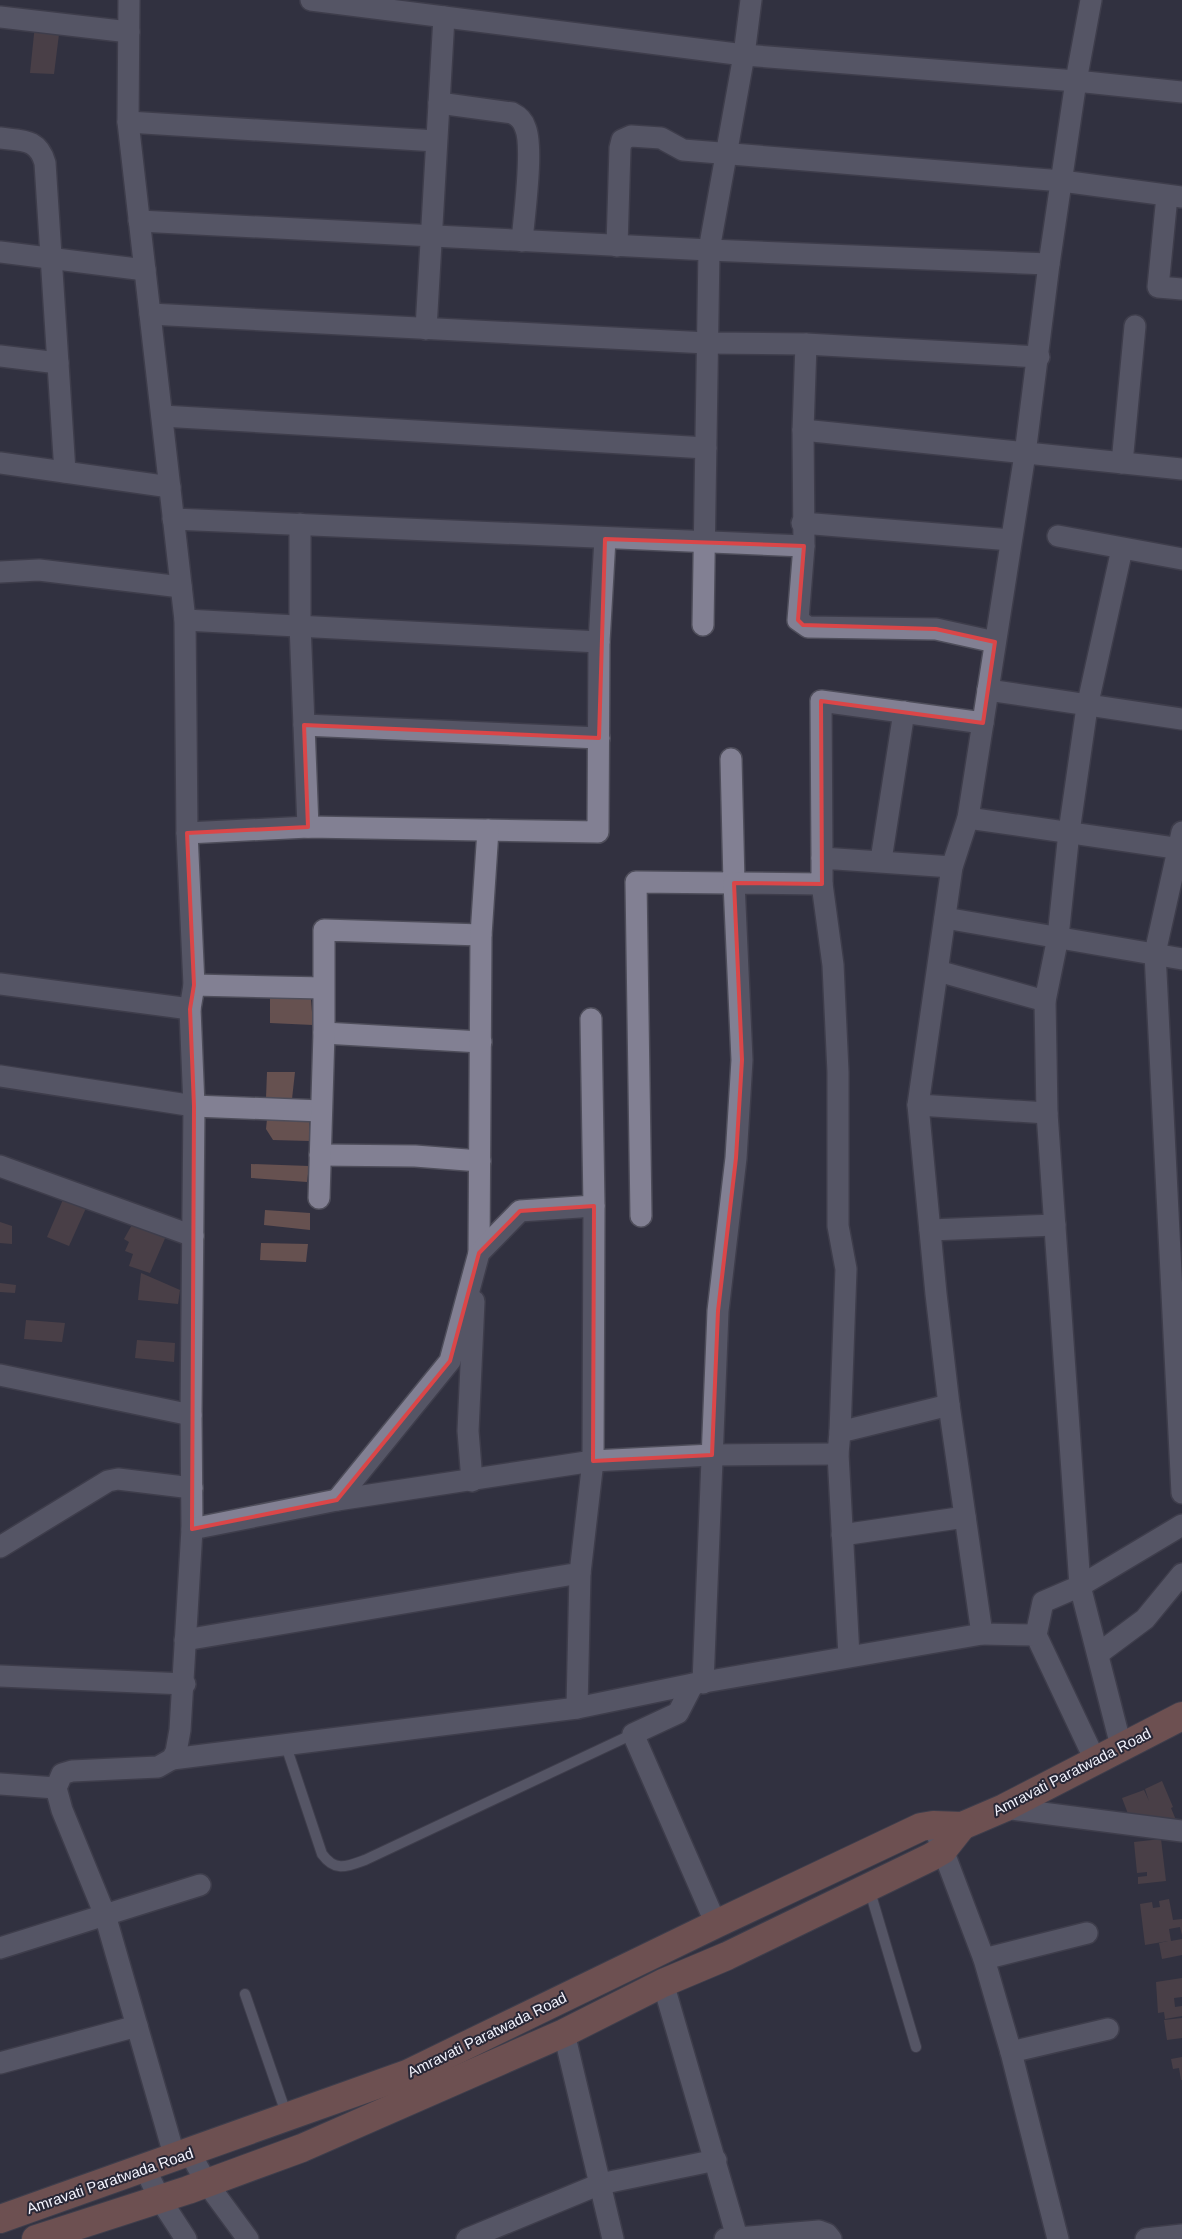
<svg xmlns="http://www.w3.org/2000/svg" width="1182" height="2239" font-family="Arial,sans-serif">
  <rect width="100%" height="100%" fill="#323140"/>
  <g fill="#665150">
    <polygon points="36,15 61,18 54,74 30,73"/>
    <polygon points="270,996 311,999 313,1025 270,1023"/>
    <polygon points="267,1072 295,1072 292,1099 266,1098"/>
    <polygon points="309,1117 310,1141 273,1140 266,1129 267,1119"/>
    <polygon points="251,1164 309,1166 307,1182 251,1178"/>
    <polygon points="65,1195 86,1208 69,1246 47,1237"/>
    <polygon points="265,1210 310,1213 310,1230 264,1225"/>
    <polygon points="0,1222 12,1226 12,1244 0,1243"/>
    <polygon points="133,1223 166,1236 150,1273 129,1266 133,1254 125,1251 129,1242 124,1239"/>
    <polygon points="261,1243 308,1244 306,1262 260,1260"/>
    <polygon points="141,1273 180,1290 178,1304 138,1300"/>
    <polygon points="0,1283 16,1285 15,1293 0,1292"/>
    <polygon points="26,1320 65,1323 62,1342 24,1339"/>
    <polygon points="137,1340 175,1343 174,1362 135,1358"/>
    <polygon points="1162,1781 1173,1807 1171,1808 1176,1820 1130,1819 1122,1798 1144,1790 1149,1801 1145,1789"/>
    <polygon points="1161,1839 1166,1881 1138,1884 1138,1877 1147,1876 1147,1872 1137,1873 1134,1842"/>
    <polygon points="1169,1899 1173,1920 1182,1919 1182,1935 1180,1927 1169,1929 1171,1941 1182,1939 1182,1955 1162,1959 1159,1943 1168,1941 1145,1945 1140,1904 1152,1902 1153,1908 1160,1907 1159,1901"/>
    <polygon points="1182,1978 1182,1997 1174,1998 1175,2007 1182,2006 1182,2016 1165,2019 1164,2012 1158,2013 1156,1982"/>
    <polygon points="1182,2018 1182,2038 1167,2040 1164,2020"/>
    <polygon points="1182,2057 1182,2080 1181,2080 1179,2068 1173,2069 1171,2059"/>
  </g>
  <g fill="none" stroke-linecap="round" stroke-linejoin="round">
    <g stroke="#4e4d5a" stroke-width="12">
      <g id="service">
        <path d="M 286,1746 L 322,1854 C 335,1872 346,1867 365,1860 L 633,1734"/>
        <polyline points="869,1888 916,2047"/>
        <polyline points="245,1994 287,2116"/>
      </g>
    </g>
    <g stroke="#4e4d5a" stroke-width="24">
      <g id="minor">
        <polyline points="129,0 128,122 185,620 187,833 194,985 190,1009 194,1106 191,1415 192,1529 180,1730 176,1752 172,1759 158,1767 72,1771 62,1774 56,1788 62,1810 105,1915 175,2158"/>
        <polyline points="311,0 744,55 1076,81 1182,92"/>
        <polyline points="1091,0 1076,81 1049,264 1025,454 968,818 952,867 918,1105 936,1294 949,1405 982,1634 1036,1635 1095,1760"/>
        <polyline points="0,17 129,32"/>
        <path d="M 439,103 L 512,113 C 518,116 523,120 525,127 C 534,146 524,216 522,241"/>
        <polyline points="128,122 436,141"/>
        <path d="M 0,138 C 22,141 38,138 45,163 L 65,472"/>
        <polyline points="1167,196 1158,287 1182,289"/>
        <polyline points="139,221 709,250 1049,264"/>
        <polyline points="617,246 620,148 622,140 631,136 661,138 683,150 1062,181 1182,197"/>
        <polyline points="0,252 145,270"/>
        <polyline points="150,314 707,343 806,344 1039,357"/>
        <polyline points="426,329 444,17"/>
        <polyline points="806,344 803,430 804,546 798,620 808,627 936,629 995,642"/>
        <polyline points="0,356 58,363"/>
        <polyline points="162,416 706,448"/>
        <polyline points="803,430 1182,469"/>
        <polyline points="0,463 170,487"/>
        <polyline points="1122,463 1135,326"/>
        <polyline points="173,519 804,546"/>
        <polyline points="802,523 1011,540"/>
        <polyline points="300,524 300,624 308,827"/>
        <polyline points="1058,536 1182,559"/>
        <polyline points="0,572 39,570 181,587"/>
        <polyline points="185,620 599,642"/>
        <polyline points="703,625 709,250 744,55 751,0"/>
        <polyline points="988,690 1182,719"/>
        <polyline points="304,725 599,738"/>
        <polyline points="968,818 1182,849"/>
        <polyline points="1182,832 1155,953 1182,1493"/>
        <polyline points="187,833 308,827 598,832 599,642 605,539"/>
        <polyline points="822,858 821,701 983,723"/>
        <polyline points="881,860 904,712"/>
        <polyline points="822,884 833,965 838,1072 838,1226 846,1269 840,1432"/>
        <polyline points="945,918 1182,959"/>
        <polyline points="938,971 1045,1001"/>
        <polyline points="0,984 190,1009"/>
        <polyline points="194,985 323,988"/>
        <polyline points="324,1033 481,1042"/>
        <polyline points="0,1076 194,1106 321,1111"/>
        <polyline points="918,1105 1047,1113"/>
        <polyline points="320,1155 415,1156 480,1161"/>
        <polyline points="0,1166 193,1236"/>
        <polyline points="319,1198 324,1033 324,930 481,935"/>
        <polyline points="641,1216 636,882 734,883 731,759"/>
        <polyline points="930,1230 1055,1225"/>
        <polyline points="479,1253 481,935 488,830"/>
        <polyline points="0,1375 191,1415"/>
        <polyline points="472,1481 468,1431 474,1301"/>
        <polyline points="337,1500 450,1361 479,1253 520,1211 594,1206"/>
        <polyline points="192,1529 337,1500 593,1461 712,1455 838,1454"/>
        <polyline points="842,1535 965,1517"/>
        <polyline points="0,1547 108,1481 118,1479 192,1488"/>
        <polyline points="1036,1635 1043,1602 1080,1586 1182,1525"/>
        <polyline points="185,1640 580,1573 593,1461 594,1206 591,1019"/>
        <polyline points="1098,1654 1145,1619 1182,1574"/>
        <polyline points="849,1656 838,1454 840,1432 949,1405"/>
        <polyline points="0,1676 185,1684"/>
        <polyline points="703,1683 718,1311 736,1158 742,1060 734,883 822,884 822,858 952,867"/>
        <polyline points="693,1684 678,1713 633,1734 716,1924"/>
        <polyline points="577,1708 580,1573"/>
        <polyline points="1121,1746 1080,1586 1047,1113 1045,1001 1058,937 1069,832 1087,707 1122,549"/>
        <polyline points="172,1759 577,1708 693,1684 982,1634"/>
        <polyline points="0,1784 56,1788"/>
        <polyline points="1004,1808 1182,1831"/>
        <polyline points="938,1837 984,1959 1011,2052 1058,2239"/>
        <polyline points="0,1948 200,1885"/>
        <polyline points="984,1959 1087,1933"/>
        <polyline points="663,1983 737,2237"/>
        <polyline points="564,2033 613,2239"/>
        <polyline points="1011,2052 1108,2029"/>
        <polyline points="0,2063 137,2026"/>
        <polyline points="190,2153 206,2182 248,2239"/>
        <polyline points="145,2169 160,2199 186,2239"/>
        <polyline points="467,2239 600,2184 716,2160"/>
        <polyline points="725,2239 819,2231 827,2234 831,2239"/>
        <polyline points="1146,2239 1182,2235"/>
      </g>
    </g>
    <g stroke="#4e4d5a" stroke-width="30">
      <g id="primary">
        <polyline points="0,2219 407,2074 716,1924 921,1827 933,1825 962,1826 1004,1808 1182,1716"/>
        <polyline points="36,2239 188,2190 302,2148 564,2033 663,1983 727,1956 931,1857 943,1850 962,1826"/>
      </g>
    </g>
    <use href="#service" stroke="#828093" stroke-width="10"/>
    <use href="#minor" stroke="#828093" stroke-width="21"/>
    <use href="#primary" stroke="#b67666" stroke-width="28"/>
  </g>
  <path d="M0 0H1182V2239H0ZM 605,539 L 804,546 L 798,620 L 803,625 L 936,629 L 995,642 L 983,723 L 821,701 L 822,884 L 734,883 L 742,1060 L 736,1158 L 718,1311 L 712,1455 L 593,1461 L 594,1206 L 520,1211 L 479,1253 L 450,1361 L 337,1500 L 192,1529 L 194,1106 L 190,1009 L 194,985 L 187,833 L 308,827 L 304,725 L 599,738 Z" fill="#323140" fill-opacity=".55" fill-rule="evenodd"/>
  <path fill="none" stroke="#da4648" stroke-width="4" stroke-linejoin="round" d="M 605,539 L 804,546 L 798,620 L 803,625 L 936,629 L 995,642 L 983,723 L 821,701 L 822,884 L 734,883 L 742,1060 L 736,1158 L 718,1311 L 712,1455 L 593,1461 L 594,1206 L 520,1211 L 479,1253 L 450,1361 L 337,1500 L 192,1529 L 194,1106 L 190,1009 L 194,985 L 187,833 L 308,827 L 304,725 L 599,738 Z"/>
  <g text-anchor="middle" stroke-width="4" stroke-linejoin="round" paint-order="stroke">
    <g font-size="15" fill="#f3f3fd" stroke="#282736">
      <text transform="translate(1072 1772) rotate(-27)" y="5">Amravati Paratwada Road</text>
      <text transform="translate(487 2035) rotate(-26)" y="5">Amravati Paratwada Road</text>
      <text transform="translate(110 2181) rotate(-19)" y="5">Amravati Paratwada Road</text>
    </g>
  </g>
</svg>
